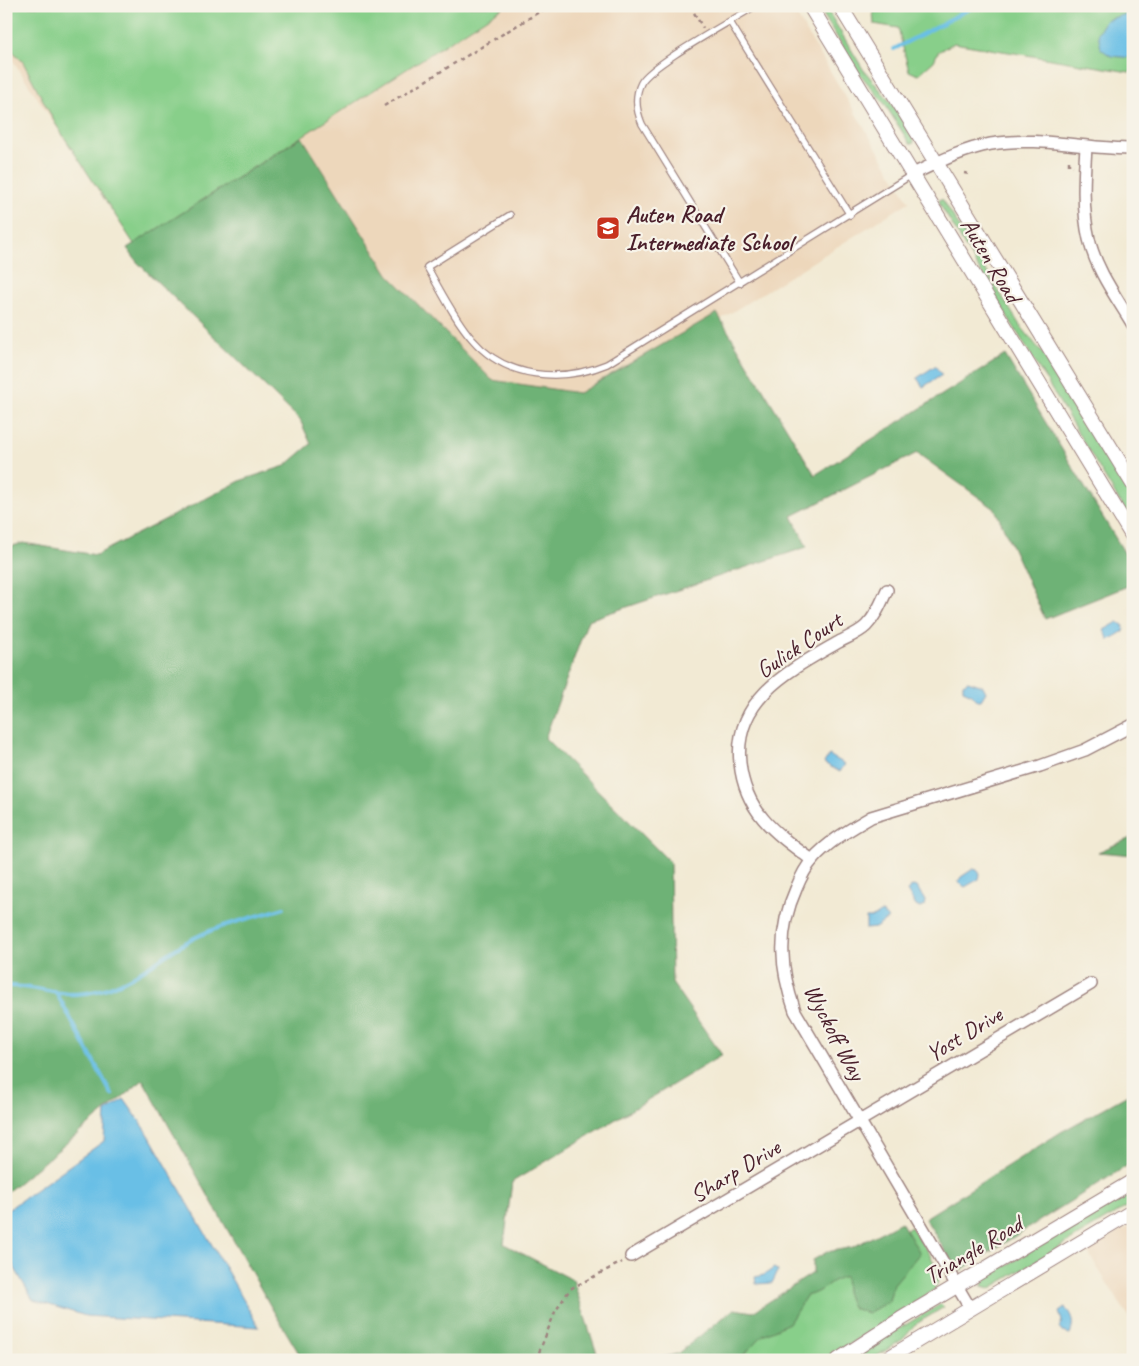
<svg xmlns="http://www.w3.org/2000/svg" width="1139" height="1366" font-family="Caveat,sans-serif">
  <rect width="100%" height="100%" fill="#f7f3e8"/>
  <filter id="ink" filterUnits="userSpaceOnUse"><feTurbulence type="fractalNoise" baseFrequency=".02" numOctaves="2"/><feDisplacementMap in="SourceGraphic" scale="10" xChannelSelector="R" yChannelSelector="G"/><feConvolveMatrix kernelMatrix="1 2 1 2 8 2 1 2 1" color-interpolation-filters="sRGB"/></filter>
  <filter id="wash" filterUnits="userSpaceOnUse"><feTurbulence type="fractalNoise" baseFrequency=".0096" numOctaves="4" result="noise"/><feDisplacementMap in="SourceGraphic" scale="20" xChannelSelector="R" yChannelSelector="G"/><feGaussianBlur stdDeviation="1.12" result="paint"/><feColorMatrix in="noise" values="0 0 0 0 0 0 0 0 0 0 0 0 0 0 0 0 0 1.4 0 .05"/><feComposite in="paint" operator="in"/></filter>
  <g filter="url(#wash)">
    <rect width="100%" height="100%" fill="#f2ead4"/>
    <g fill="#edd7bb">
      <polygon points="11,6 791,6 909,202 493,461 141,255 6,50 6,12"/>
      <polygon points="1133,1224 1133,1324 1087,1251"/>
    </g>
    <g fill="#88cf8a" stroke="#69775a">
      <polygon points="10,6 505,6 134,244 55,123 23,62 6,44 6,12"/>
      <polygon points="818,6 825,6 863,69 892,104 914,141 913,144 910,144 884,103 859,73"/>
      <polygon points="912,6 1133,6 1133,71 1129,72 954,43 938,52 934,61 918,75 909,71 898,28 874,24 873,12"/>
      <polygon points="940,199 943,200 1019,324 1048,360 1133,500 1133,524 939,203"/>
      <polygon points="1128,1194 1133,1199 1130,1205 989,1289 982,1287 983,1279"/>
      <path d="M 911,1227 C 921,1243 949,1273 933,1291 L 824,1360 L 736,1360 L 765,1328 L 804,1295 Z"/>
      <polygon points="941,1304 944,1307 916,1324 903,1339 871,1360 853,1360 878,1341"/>
    </g>
    <g fill="#6eb276" stroke="#5c6850">
      <polygon points="302,137 388,274 492,380 579,393 717,313 815,475 1005,355 1133,567 1133,584 1045,619 995,509 917,453 792,516 807,547 588,620 545,738 670,862 672,983 722,1055 512,1182 504,1244 573,1280 599,1360 303,1360 271,1307 143,1080 6,1193 6,548 23,543 96,555 242,480 285,466 311,444 300,420 137,262 127,248"/>
      <polygon points="1133,837 1133,855 1098,852"/>
      <polygon points="1133,1092 1133,1162 958,1272 925,1218 1061,1132"/>
      <path d="M 901,1222 L 920,1253 L 893,1285 L 889,1301 L 868,1313 L 852,1308 L 846,1292 L 845,1276 C 825,1282 826,1291 806,1296 L 789,1323 L 763,1335 L 739,1360 L 650,1360 L 677,1354 L 734,1309 L 753,1312 L 813,1273 L 813,1260 L 827,1252 L 853,1247 Z"/>
    </g>
    <g fill="#69bfe6" stroke="#5a6f88">
      <polygon points="1133,12 1133,58 1111,56 1101,49 1098,33 1106,20"/>
      <polygon points="935,366 942,375 923,387 917,378"/>
      <polygon points="1118,622 1123,625 1124,631 1109,640 1104,630"/>
      <polygon points="968,681 983,686 986,692 981,700 977,700 972,694 963,690 963,684"/>
      <polygon points="829,755 845,764 840,772 824,763"/>
      <polygon points="973,869 977,870 980,874 979,879 965,887 958,882 961,877"/>
      <polygon points="912,886 917,887 925,901 924,906 920,908 916,906 907,891"/>
      <polygon points="882,912 888,919 875,928 866,929 866,918 871,918"/>
      <polygon points="124,1099 146,1130 259,1327 86,1316 33,1300 6,1253 6,1211 104,1141 106,1112"/>
      <polygon points="774,1268 778,1271 772,1283 756,1284 755,1277 764,1275"/>
      <path d="M 1065,1308 C 1073,1315 1074,1325 1070,1334 L 1062,1332 L 1059,1328 L 1062,1321 L 1059,1312 Z"/>
    </g>
    <g fill="none" stroke-linecap="round" stroke-linejoin="round">
      <g stroke="#69bfe6" stroke-width="4">
        <polyline points="894,49 975,6"/>
        <path d="M 6,986 C 37,985 64,1000 97,991 C 131,983 157,959 187,942 C 216,925 253,918 284,908"/>
        <polyline points="57,994 112,1095"/>
      </g>
    </g>
  </g>
  <g filter="url(#ink)">
    <g fill="none" stroke-linecap="round" stroke-linejoin="round">
      <g stroke="#9e8480" stroke-width="8">
        <g id="service">
          <polyline points="730,22 850,215"/>
          <path d="M 510,215 L 427,267 C 441,291 454,318 472,339 C 506,379 561,383 607,364 L 913,174"/>
          <path d="M 740,283 L 642,124 C 636,110 634,97 641,83 C 651,64 732,21 755,6"/>
        </g>
      </g>
      <g stroke="#9e8480" stroke-width="14">
        <g id="minor">
          <path d="M 1086,147 C 1084,177 1082,209 1089,239 C 1096,270 1117,298 1133,325"/>
          <path d="M 913,174 C 938,162 964,149 991,144 C 1037,136 1087,149 1133,149"/>
          <path d="M 812,860 C 775,833 745,812 740,763 C 733,699 790,670 837,643 C 846,638 859,633 866,626 C 876,616 881,603 887,590"/>
          <polyline points="631,1256 1091,984"/>
          <path d="M 970,1308 L 795,1011 C 780,969 777,931 796,889 C 800,879 805,868 813,859 C 829,841 851,829 871,817 L 1040,766 L 1085,750 L 1133,725"/>
        </g>
      </g>
      <g stroke="#9e8480" stroke-width="16">
        <g id="tertiary">
          <polyline points="810,6 1133,537"/>
          <polyline points="840,6 1133,484"/>
          <polyline points="838,1360 901,1319 1133,1181"/>
          <polyline points="885,1360 1133,1211"/>
        </g>
      </g>
      <g stroke="#9e8480" stroke-width="2.5" stroke-dasharray="4 4" stroke-linecap="butt">
        <polyline points="690,6 703,28"/>
        <polyline points="384,106 549,6"/>
        <polyline points="1069,161 1069,165 1073,166"/>
        <polyline points="964,173 970,174"/>
        <polyline points="536,1360 555,1312 570,1289 622,1262"/>
      </g>
      <use href="#service" stroke="#fff" stroke-width="5.5"/>
      <use href="#minor" stroke="#fff" stroke-width="11"/>
      <use href="#tertiary" stroke="#fff" stroke-width="14"/>
    </g>
  </g>
  <defs>
    <g id="school-square" transform="scale(1.25)"><rect x="-9" y="-9" width="18" height="18" rx="4" fill="#c8321e" stroke="#f7f3e8"/><path d="M0-5L7-2L0 1L-7-2ZM-4 1L0 2.5L4 1V4Q0 6-4 4Z" fill="#fff"/></g>
  </defs>
  <g fill-rule="evenodd">
    <use href="#school-square" x="608" y="228"/>
  </g>
  <g text-anchor="middle" stroke-width="4.5" stroke-linejoin="round" paint-order="stroke">
    <g font-size="24" font-weight="bold" fill="#4a1f2b" stroke="#f7f3e8" text-anchor="start">
      <text x="626" y="222">Auten Road<tspan x="626" dy="28">Intermediate School</tspan></text>
    </g>
    <g font-size="24" fill="#4a1f2b" stroke="#f7f3e8">
      <text transform="translate(991 260) rotate(59)" y="8">Auten Road</text>
      <text transform="translate(799 645) rotate(-34)" y="8">Gulick Court</text>
      <text transform="translate(835 1032) rotate(62)" y="8">Wyckoff Way</text>
      <text transform="translate(964 1034) rotate(-31)" y="8">Yost Drive</text>
      <text transform="translate(735 1171) rotate(-31)" y="8">Sharp Drive</text>
      <text transform="translate(973 1250) rotate(-31)" y="8">Triangle Road</text>
    </g>
  </g>
  <rect width="1139" height="1366" fill="none" stroke="#f7f3e8" stroke-width="25"/>
</svg>
